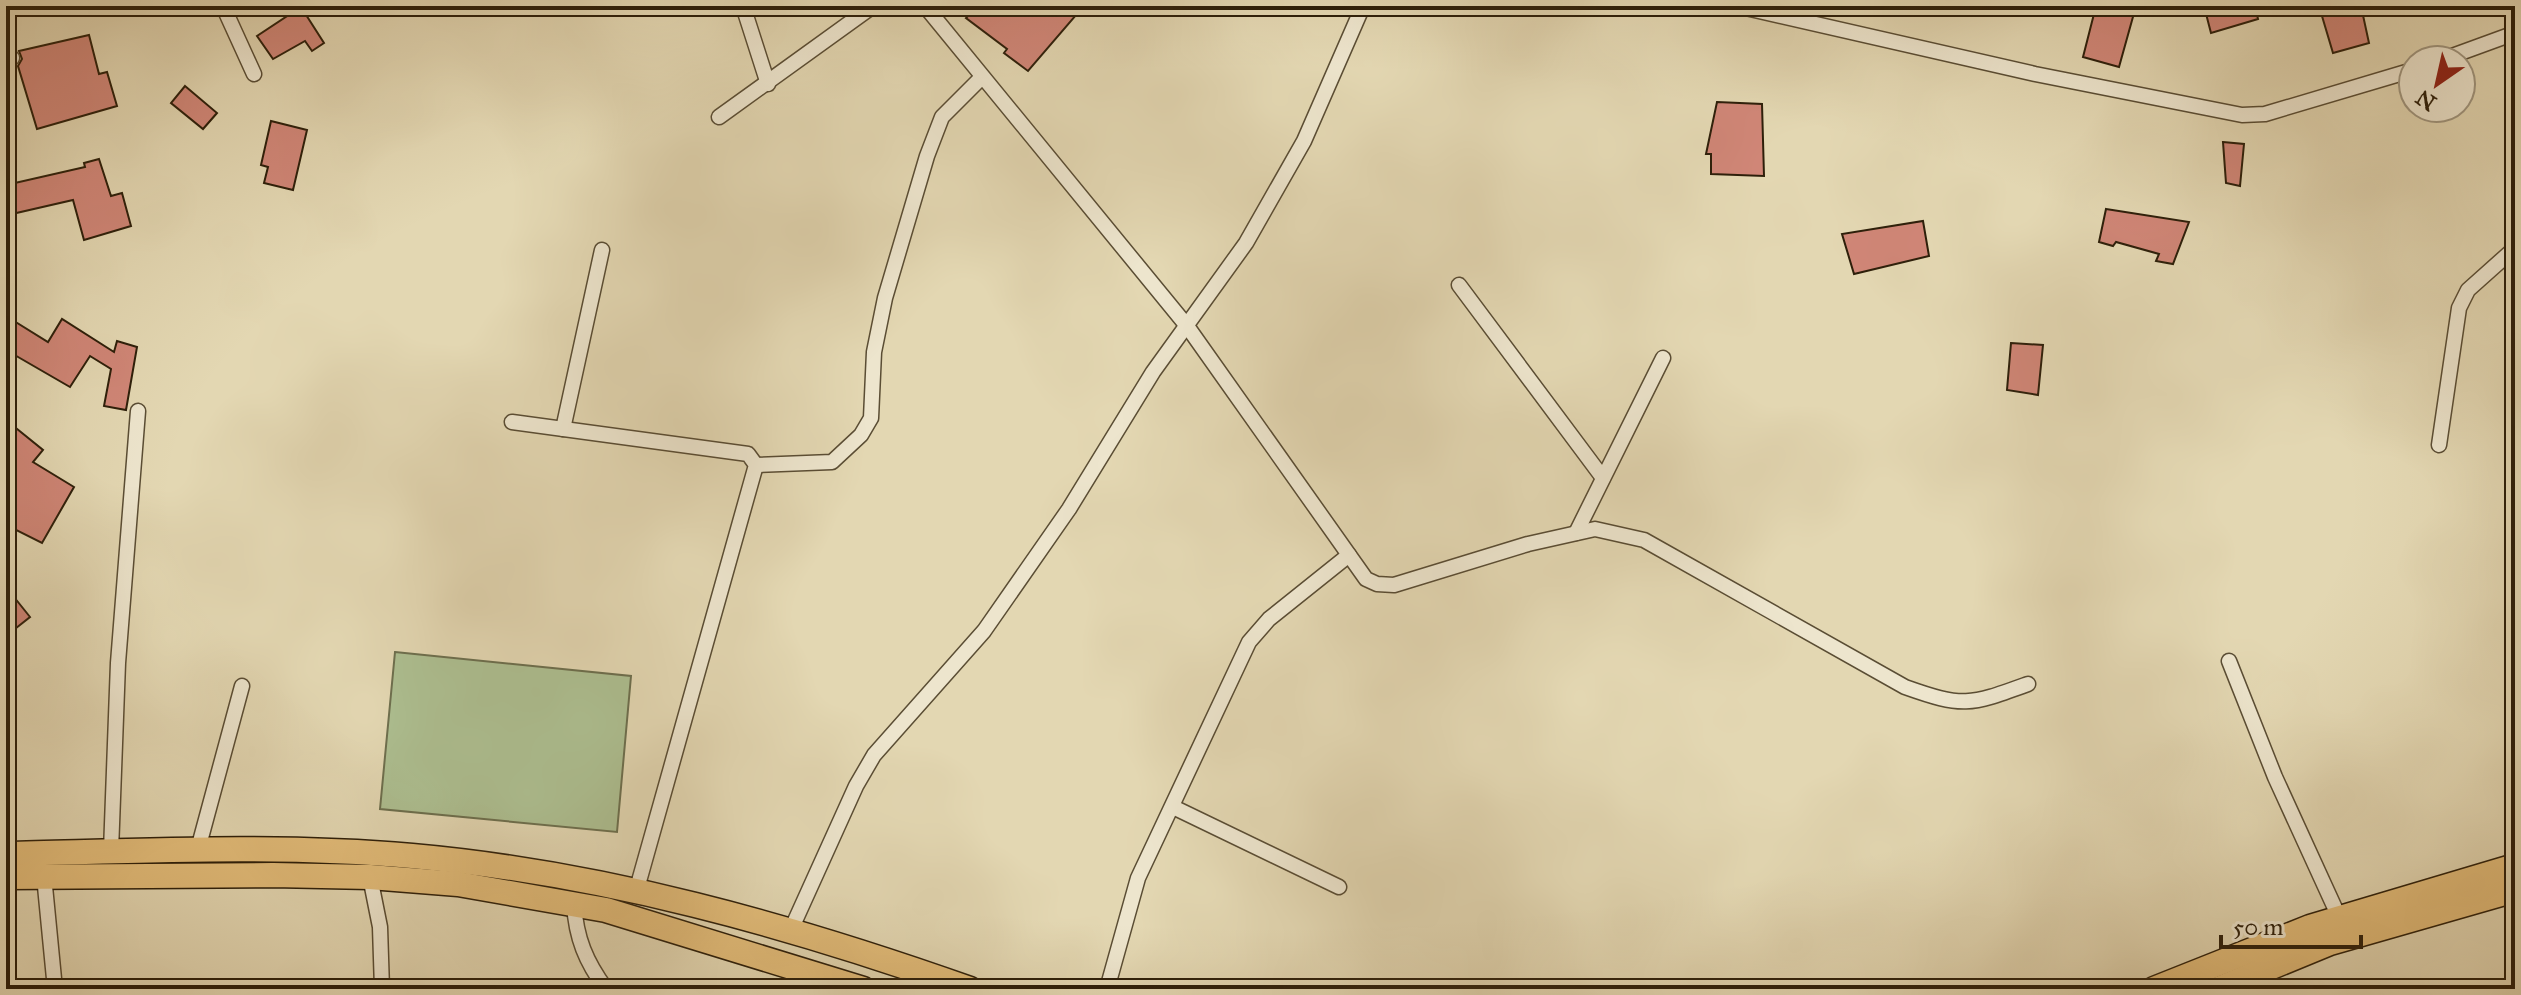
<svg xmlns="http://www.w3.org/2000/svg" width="2521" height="995" font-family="'IM FELL Great Primer',serif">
  <rect width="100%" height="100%" fill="#e3d7b2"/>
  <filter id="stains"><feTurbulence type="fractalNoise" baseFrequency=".0025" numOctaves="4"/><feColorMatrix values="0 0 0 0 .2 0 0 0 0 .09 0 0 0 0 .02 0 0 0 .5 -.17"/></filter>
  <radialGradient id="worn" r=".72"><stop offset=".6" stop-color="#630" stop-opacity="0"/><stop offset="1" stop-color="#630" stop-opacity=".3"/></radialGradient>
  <polygon fill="#adbf91" stroke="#6d6f4e" stroke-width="2" points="395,652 631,676 617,832 380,809"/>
  <g fill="#d08677" stroke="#2d1f0a" stroke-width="2">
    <polygon points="977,6 1067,6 1077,14 1028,71 1004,53 1007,49 966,18"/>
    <polygon points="2096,6 2136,6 2119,67 2083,57"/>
    <polygon points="2204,6 2255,6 2258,19 2211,33"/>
    <polygon points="2319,6 2361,6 2369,43 2333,53"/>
    <polygon points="301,7 324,43 312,51 305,41 273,59 257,36"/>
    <polygon points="89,35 99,74 107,72 117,106 37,129 18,66 22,59 19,51"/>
    <polygon points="185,86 217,113 203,129 171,103"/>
    <polygon points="1717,102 1762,104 1764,176 1711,174 1711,154 1706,154"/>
    <polygon points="271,121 307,130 293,190 264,183 268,167 261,165"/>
    <polygon points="2223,142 2244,144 2240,186 2226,183"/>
    <polygon points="99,159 111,196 122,193 131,226 84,240 73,200 12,214 6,185 85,167 84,163"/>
    <polygon points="2106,209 2189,222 2173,264 2156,261 2159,254 2116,242 2113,246 2099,242"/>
    <polygon points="1923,221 1929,256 1854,274 1842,234"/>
    <polygon points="6,316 48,342 62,319 114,352 117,341 137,347 126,410 104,406 111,369 90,356 70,387 6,350"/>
    <polygon points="2011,343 2043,345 2038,395 2007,390"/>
    <polygon points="6,420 43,450 33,462 74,487 42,543 6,525"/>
    <polygon points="6,587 30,617 6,636"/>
  </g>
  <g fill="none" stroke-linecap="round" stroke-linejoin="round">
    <g stroke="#5a4d34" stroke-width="17">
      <g id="street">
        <polyline points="223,6 254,74"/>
        <polyline points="743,6 768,84"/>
        <path d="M 925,6 L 1187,326 L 1366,579 L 1377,584 L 1394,585 L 1528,544 L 1595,529 L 1644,540 L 1905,687 C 1964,708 1970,705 2028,684"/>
        <polyline points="1737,6 2035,74 2242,115 2265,114 2413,70"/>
        <polyline points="6,53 12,58"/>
        <polyline points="2441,60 2515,33"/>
        <polyline points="719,117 873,6"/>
        <polyline points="1459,285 1603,478"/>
        <polyline points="512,422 748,454 756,465 636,892"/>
        <polyline points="563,429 602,250"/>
        <polyline points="2439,445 2459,308 2468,290 2515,248"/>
        <polyline points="756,465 832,462 861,435 871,418 874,352 885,298 927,156 942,117 982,77"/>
        <polyline points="1576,533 1663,358"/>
        <polyline points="2229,661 2275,777 2339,917"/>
        <polyline points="1173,807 1339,887"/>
        <polyline points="198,849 242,686"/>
        <polyline points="111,851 118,663 138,411"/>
        <polyline points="44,876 55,989"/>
        <polyline points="370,877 380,927 382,989"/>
        <path d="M 574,904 C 576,938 586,962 606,989"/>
        <polyline points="790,932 856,786 874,755 984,631 1069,509 1153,372 1246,243 1304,141 1363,6"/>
        <polyline points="1107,989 1138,878 1249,642 1269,619 1349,555"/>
      </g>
    </g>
    <g stroke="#2d1f0a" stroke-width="27">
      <g id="primary">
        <path d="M 6,854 C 141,851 277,844 412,856 C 603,873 789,925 970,989"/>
        <polyline points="6,877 273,875 370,877 458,884 606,910 863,989"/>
        <polyline points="2154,989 2310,927 2515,866"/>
        <polyline points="2218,989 2330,943 2515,890"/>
      </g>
    </g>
    <use href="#street" stroke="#ede5cd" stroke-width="14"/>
    <use href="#primary" stroke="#e2bc79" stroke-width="24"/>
  </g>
  <rect width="2521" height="995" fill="none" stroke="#e3d7b2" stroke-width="32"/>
  <rect x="8" y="8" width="2505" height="979" fill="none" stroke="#2d1f0a" stroke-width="4"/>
  <rect x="16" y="16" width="2489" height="963" fill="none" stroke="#2d1f0a" stroke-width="2"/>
  <g transform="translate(2437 84) rotate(214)"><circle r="38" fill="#ede5cd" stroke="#a0967f" stroke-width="2"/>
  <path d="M0-6L14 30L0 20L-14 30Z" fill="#8f2418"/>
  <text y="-12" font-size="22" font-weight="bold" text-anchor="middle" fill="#2d1f0a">N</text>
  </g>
  <path d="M2221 935v12h140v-12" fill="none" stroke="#2d1f0a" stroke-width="4"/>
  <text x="2233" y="935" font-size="24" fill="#2d1f0a" stroke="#ede5cd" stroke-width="6" paint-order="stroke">50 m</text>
  <rect width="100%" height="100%" filter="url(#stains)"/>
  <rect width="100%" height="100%" fill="url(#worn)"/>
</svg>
